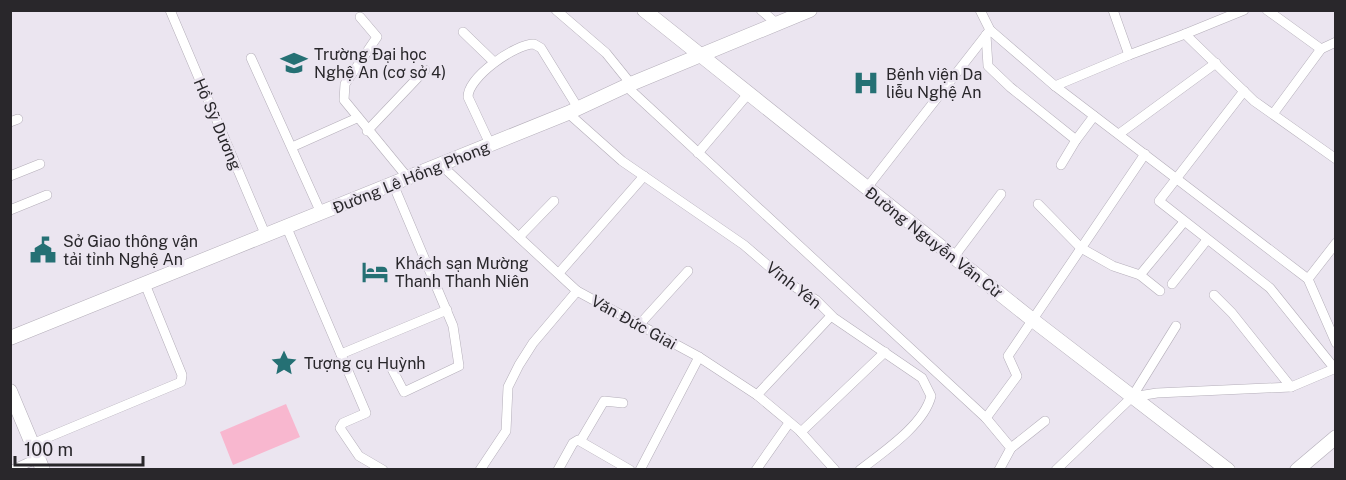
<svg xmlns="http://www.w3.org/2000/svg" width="1346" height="480" font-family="'Public Sans',sans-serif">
  <rect width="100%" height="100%" fill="#ebe5f0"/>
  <polygon fill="#f8b7cf" points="286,404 300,437 233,465 220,432"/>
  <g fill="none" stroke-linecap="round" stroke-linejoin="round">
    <g stroke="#b4aeb9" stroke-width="10">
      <g id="street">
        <polyline points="170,10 266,236"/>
        <polyline points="556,10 606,53 631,84"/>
        <polyline points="761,10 777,24"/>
        <polyline points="980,10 990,30 1055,86 1308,279 1336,343"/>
        <polyline points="1113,10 1129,55 1185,34 1254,101 1336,159"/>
        <polyline points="1267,10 1321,49"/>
        <polyline points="360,17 377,37 345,84 344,100 408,178"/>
        <polyline points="463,32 494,62"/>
        <polyline points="1185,34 1244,10"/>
        <polyline points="986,35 988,66 1010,87 1076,140 1094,116"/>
        <polyline points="251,58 321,213"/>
        <polyline points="626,86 986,418 1011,448 999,470"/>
        <polyline points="1055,86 1129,55"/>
        <polyline points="1244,91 1159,201 1270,288 1335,369"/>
        <path d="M 568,113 L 622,161 L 744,245 L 787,282 L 816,300 L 834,318 L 922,378 L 931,396 C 924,425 883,452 860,470"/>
        <polyline points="1273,114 1321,49 1336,42"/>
        <polyline points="10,122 18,119"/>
        <polyline points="367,131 425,70"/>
        <polyline points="1119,134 1216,63"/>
        <path d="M 490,144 L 468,97 C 468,77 515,44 534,44 L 541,48 L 578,108"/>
        <polyline points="292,147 357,118"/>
        <polyline points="698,153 748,94"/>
        <polyline points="441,165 577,291 699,357 757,395 799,430 835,470"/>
        <polyline points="1061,165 1076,140"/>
        <polyline points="10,176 40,164"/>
        <polyline points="866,189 990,30"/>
        <polyline points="1038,204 1081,248 1113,266 1140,275 1160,291"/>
        <polyline points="10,210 47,195"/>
        <polyline points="287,228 366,413 343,423 340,428 359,456 383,470"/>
        <polyline points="519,237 554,201"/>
        <polyline points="953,258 1001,194"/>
        <polyline points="559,273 644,176"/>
        <polyline points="1140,275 1183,223"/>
        <polyline points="1308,279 1336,243"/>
        <polyline points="1172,284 1206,241"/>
        <polyline points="1214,295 1232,313 1291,387"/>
        <polyline points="639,325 688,271"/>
        <polyline points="341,354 447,310"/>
        <polyline points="391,367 404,392 459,366 453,326 393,184"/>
        <polyline points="757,395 831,316"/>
        <polyline points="1132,397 1157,393 1291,387 1336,368"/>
        <polyline points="986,418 1017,376 1008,356 1145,154"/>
        <polyline points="801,432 885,352"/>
        <polyline points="581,440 604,401 623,403"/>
        <polyline points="32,444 181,382 182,375 145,284"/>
        <polyline points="1011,448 1045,421"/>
        <polyline points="12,470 38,458"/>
        <polyline points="480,470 506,431 508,387 519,365 533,343 577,291"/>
        <polyline points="558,470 573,443 578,440 630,470"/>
        <polyline points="640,470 699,357"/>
        <polyline points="756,470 789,423"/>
        <polyline points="1056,470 1132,397 1176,326"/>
      </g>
    </g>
    <g stroke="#b4aeb9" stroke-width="15">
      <g id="secondary">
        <polyline points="644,10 1034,321 1228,470"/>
        <polyline points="10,338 568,113 626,86 810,10"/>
        <polyline points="10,391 43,470"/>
        <polyline points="1297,470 1336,437"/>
      </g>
    </g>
    <use href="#street" stroke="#fff" stroke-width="9"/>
    <use href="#secondary" stroke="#fff" stroke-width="14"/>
  </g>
  <defs>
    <g id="university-bare" transform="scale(2.07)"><path d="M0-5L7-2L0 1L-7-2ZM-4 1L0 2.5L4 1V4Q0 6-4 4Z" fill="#257074" stroke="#ebe5f0" stroke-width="2.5" paint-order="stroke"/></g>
    <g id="hospital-bare" transform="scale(2.07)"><path d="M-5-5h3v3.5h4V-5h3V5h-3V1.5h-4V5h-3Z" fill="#257074" stroke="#ebe5f0" stroke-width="2.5" paint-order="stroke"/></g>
    <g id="civic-bare" transform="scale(2.07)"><path d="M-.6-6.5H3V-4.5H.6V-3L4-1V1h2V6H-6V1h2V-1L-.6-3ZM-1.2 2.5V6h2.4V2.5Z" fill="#257074" stroke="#ebe5f0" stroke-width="2.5" paint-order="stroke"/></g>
    <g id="hotel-bare" transform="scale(2.07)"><path d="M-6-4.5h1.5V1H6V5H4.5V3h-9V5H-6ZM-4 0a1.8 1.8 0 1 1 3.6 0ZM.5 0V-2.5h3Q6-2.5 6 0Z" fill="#257074" stroke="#ebe5f0" stroke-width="2.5" paint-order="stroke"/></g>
    <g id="sight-bare" transform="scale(2.07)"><path d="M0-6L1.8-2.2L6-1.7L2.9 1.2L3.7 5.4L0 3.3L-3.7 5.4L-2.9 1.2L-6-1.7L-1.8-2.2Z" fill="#257074" stroke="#ebe5f0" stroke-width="2.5" paint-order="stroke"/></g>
  </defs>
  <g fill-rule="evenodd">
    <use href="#university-bare" x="294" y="63"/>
    <use href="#hospital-bare" x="866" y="83"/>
    <use href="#civic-bare" x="43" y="250"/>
    <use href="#hotel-bare" x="375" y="272"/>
    <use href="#sight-bare" x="284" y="363"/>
  </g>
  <g text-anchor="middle" stroke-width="5" stroke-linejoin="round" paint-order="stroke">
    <g font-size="16" fill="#29272b" stroke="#ebe5f0" text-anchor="start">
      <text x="314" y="60">Trường Đại học<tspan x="314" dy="18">Nghệ An (cơ sở 4)</tspan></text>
      <text x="886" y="80">Bệnh viện Da<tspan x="886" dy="18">liễu Nghệ An</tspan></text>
      <text x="63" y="247">Sở Giao thông vận<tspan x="63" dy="18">tải tỉnh Nghệ An</tspan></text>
      <text x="395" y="269">Khách sạn Mường<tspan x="395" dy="18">Thanh Thanh Niên</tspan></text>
      <text x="304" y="369">Tượng cụ Huỳnh</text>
    </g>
    <g font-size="16" fill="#29272b" stroke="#ebe5f0">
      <text transform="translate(218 124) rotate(67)" y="6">Hồ Sỹ Dương</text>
      <text transform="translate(411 177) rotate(-22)" y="6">Đường Lê Hồng Phong</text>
      <text transform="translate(934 242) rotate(38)" y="6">Đường Nguyễn Văn Cừ</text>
      <text transform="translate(794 285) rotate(38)" y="6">Vĩnh Yên</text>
      <text transform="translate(634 322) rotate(29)" y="6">Văn Đức Giai</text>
    </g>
  </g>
  <rect width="1346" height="480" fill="none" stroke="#29272b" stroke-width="24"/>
  <path d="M15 456v9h128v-9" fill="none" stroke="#29272b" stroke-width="3"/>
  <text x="24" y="456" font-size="18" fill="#29272b" stroke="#ebe5f0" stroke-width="4.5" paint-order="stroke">100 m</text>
</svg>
